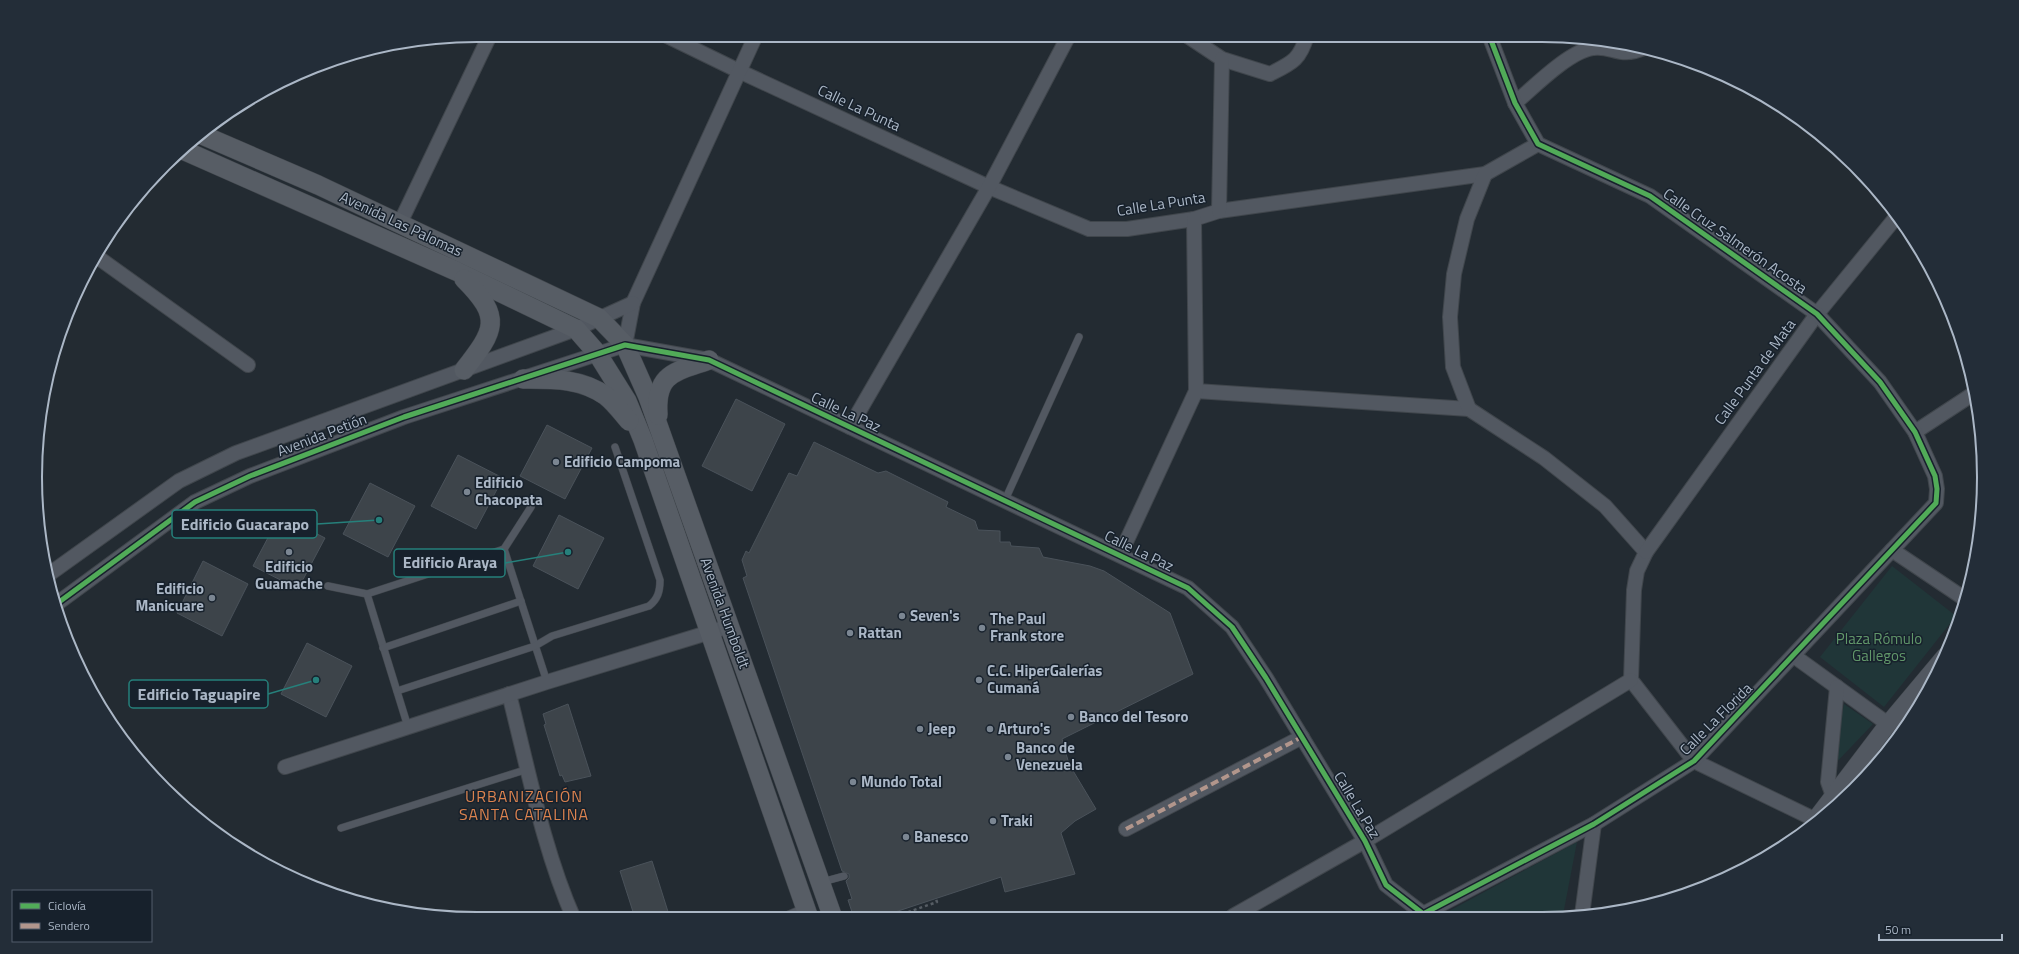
<svg xmlns="http://www.w3.org/2000/svg" width="2019" height="954" font-family="'Titillium Web',sans-serif">
  <rect width="100%" height="100%" fill="#232b32"/>
  <g fill="#203638">
    <polygon points="1892,566 1956,616 1884,707 1820,657"/>
    <polygon points="1844,704 1873,724 1831,768"/>
    <polygon points="1577,842 1563,915 1447,916 1449,911"/>
  </g>
  <g fill="#3d444a" stroke="#4a525a">
    <polygon points="736,399 785,424 752,491 702,466"/>
    <polygon points="547,425 592,448 565,499 520,476"/>
    <polygon points="814,442 878,473 886,471 948,502 946,507 975,521 978,530 1000,531 1000,542 1010,542 1011,546 1039,548 1043,557 1090,566 1104,571 1170,613 1193,674 1062,739 1069,764 1096,809 1075,821 1061,833 1075,874 1005,892 1001,877 886,915 887,918 854,918 848,900 852,899 846,881 849,878 849,874 842,871 743,578 747,576 742,560 746,551 749,553 789,473 797,476"/>
    <polygon points="458,455 503,478 476,529 431,506"/>
    <polygon points="370,483 415,506 388,557 343,534"/>
    <polygon points="280,515 325,538 298,589 253,566"/>
    <polygon points="559,515 604,538 578,589 533,566"/>
    <polygon points="203,561 248,584 222,636 177,613"/>
    <polygon points="307,643 352,666 326,717 281,694"/>
    <polygon points="568,704 591,776 565,782 562,775 560,776 544,725 546,724 543,714"/>
    <polygon points="652,861 670,918 635,918 620,871"/>
  </g>
  <g fill="none" stroke-linecap="round" stroke-linejoin="round">
    <g stroke="#40464c" stroke-width="8">
      <g id="service">
        <polyline points="1005,500 1079,337"/>
        <polyline points="504,549 547,682"/>
        <polyline points="328,586 367,594 504,549 531,507"/>
        <polyline points="367,594 408,727"/>
        <polyline points="383,648 521,601"/>
        <path d="M 397,691 L 535,646 L 552,636 L 649,606 C 658,599 660,591 660,580 L 615,447"/>
        <polyline points="341,828 528,769"/>
        <polyline points="822,882 844,876"/>
      </g>
    </g>
    <g stroke="#40464c" stroke-width="16">
      <g id="minor">
        <polyline points="665,35 741,72 989,187 1089,229 1127,229 1194,219 1219,211 1485,174 1538,144"/>
        <path d="M 1186,35 L 1222,59 L 1270,74 C 1292,63 1300,60 1307,35"/>
        <path d="M 1515,103 C 1534,87 1569,51 1593,48 C 1612,45 1620,59 1644,48"/>
        <polyline points="1219,211 1222,59"/>
        <polyline points="400,223 490,35"/>
        <polyline points="96,256 248,365"/>
        <polyline points="625,345 633,303 756,35"/>
        <polyline points="1196,391 1469,409 1544,458 1605,506 1646,552 1637,571 1634,590 1631,680 1694,761 1818,821"/>
        <polyline points="1469,409 1453,367 1450,317 1454,274 1467,219 1485,174"/>
        <polyline points="850,427 989,187 1069,35"/>
        <polyline points="1915,432 1976,392"/>
        <polyline points="1892,550 1965,599"/>
        <polyline points="1646,552 1817,314 1897,216"/>
        <polyline points="1120,555 1196,391 1194,219"/>
        <polyline points="48,575 179,481 236,453 576,329 633,303"/>
        <polyline points="55,605 195,502 250,476 404,417 625,345 709,360 1188,588 1232,627 1266,678 1365,841 1386,885 1426,916"/>
        <polyline points="1794,656 1888,724"/>
        <path d="M 509,694 C 528,768 543,849 574,919"/>
        <polyline points="285,767 547,682 730,626"/>
        <polyline points="1833,796 1828,782 1837,687"/>
        <polyline points="1126,829 1302,737"/>
        <polyline points="1423,914 1594,824 1694,761 1936,503 1937,489 1935,476 1915,432 1880,382 1817,314 1650,196 1538,144 1515,103 1489,35"/>
        <polyline points="1582,915 1594,824"/>
        <polyline points="1233,916 1365,841 1631,680"/>
        <polyline points="790,918 806,911"/>
      </g>
    </g>
    <g stroke="#40464c" stroke-width="18">
      <polyline id="tertiary" points="1814,825 1815,820 1888,724 1945,656"/>
    </g>
    <g stroke="#40464c" stroke-width="20">
      <g id="secondary">
        <polyline points="200,134 318,185 599,318 625,345 648,397 833,918"/>
        <polyline points="183,150 456,271 576,329 597,353 627,401 643,440 809,918"/>
        <path d="M 464,370 C 495,330 503,318 464,279"/>
        <path d="M 523,379 C 552,379 581,378 606,396 C 615,403 622,413 629,421"/>
        <path d="M 658,415 C 655,373 675,372 709,360"/>
      </g>
    </g>
    <polyline stroke="#565d64" stroke-width="2.5" stroke-dasharray="3 3" stroke-linecap="butt" points="891,918 937,902 936,899"/>
    <use href="#service" stroke="#525861" stroke-width="7"/>
    <use href="#minor" stroke="#525861" stroke-width="14"/>
    <use href="#tertiary" stroke="#525861" stroke-width="17"/>
    <use href="#secondary" stroke="#575d65" stroke-width="19"/>
    <polyline stroke="#b2968c" stroke-width="4" stroke-dasharray="8 4" stroke-linecap="butt" points="1126,829 1302,737"/>
    <g stroke="#17212c" stroke-width="8">
      <g id="cycleway">
        <polyline points="55,605 195,502 250,476 404,417 625,345 709,360 1188,588 1232,627 1266,678 1365,841 1386,885 1426,916"/>
        <polyline points="1423,914 1594,824 1694,761 1936,503 1937,489 1935,476 1915,432 1880,382 1817,314 1650,196 1538,144 1515,103 1489,35"/>
      </g>
    </g>
    <use href="#cycleway" stroke="#51ab58" stroke-width="5"/>
  </g>
  <g fill="#7b8692" stroke="#17212c" stroke-width="1.5">
    <circle cx="556" cy="462" r="4"/>
    <circle cx="467" cy="492" r="4"/>
    <circle cx="289" cy="552" r="4"/>
    <circle cx="212" cy="598" r="4"/>
    <circle cx="902" cy="616" r="4"/>
    <circle cx="982" cy="628" r="4"/>
    <circle cx="850" cy="633" r="4"/>
    <circle cx="979" cy="680" r="4"/>
    <circle cx="1071" cy="717" r="4"/>
    <circle cx="920" cy="729" r="4"/>
    <circle cx="990" cy="729" r="4"/>
    <circle cx="1008" cy="757" r="4"/>
    <circle cx="853" cy="782" r="4"/>
    <circle cx="993" cy="821" r="4"/>
    <circle cx="906" cy="837" r="4"/>
  </g>
  <g text-anchor="middle" stroke-width="3" stroke-linejoin="round" paint-order="stroke">
    <g font-size="15" fill="#abb7c6" stroke="#17212c">
      <text transform="translate(859 108) rotate(25)" y="5">Calle La Punta</text>
      <text transform="translate(1161 204) rotate(-9)" y="5">Calle La Punta</text>
      <text transform="translate(401 224) rotate(25)" y="5">Avenida Las Palomas</text>
      <text transform="translate(1735 241) rotate(35)" y="5">Calle Cruz Salmerón Acosta</text>
      <text transform="translate(1755 372) rotate(-54)" y="5">Calle Punta de Mata</text>
      <text transform="translate(846 412) rotate(25)" y="5">Calle La Paz</text>
      <text transform="translate(322 435) rotate(-21)" y="5">Avenida Petión</text>
      <text transform="translate(1139 551) rotate(26)" y="5">Calle La Paz</text>
      <text transform="translate(725 613) rotate(70)" y="5">Avenida Humboldt</text>
      <text transform="translate(1716 719) rotate(-45)" y="5">Calle La Florida</text>
      <text transform="translate(1357 805) rotate(59)" y="5">Calle La Paz</text>
    </g>
    <g font-size="15" font-weight="bold" fill="#abb7c6" stroke="#17212c" text-anchor="start">
      <text x="564" y="467">Edificio Campoma</text>
      <text x="475" y="488">Edificio<tspan x="475" dy="17">Chacopata</tspan></text>
      <text x="289" y="572" text-anchor="middle">Edificio<tspan x="289" dy="17">Guamache</tspan></text>
      <text x="204" y="594" text-anchor="end">Edificio<tspan x="204" dy="17">Manicuare</tspan></text>
      <text x="910" y="621">Seven's</text>
      <text x="990" y="624">The Paul<tspan x="990" dy="17">Frank store</tspan></text>
      <text x="858" y="638">Rattan</text>
      <text x="987" y="676">C.C. HiperGalerías<tspan x="987" dy="17">Cumaná</tspan></text>
      <text x="1079" y="722">Banco del Tesoro</text>
      <text x="928" y="734">Jeep</text>
      <text x="998" y="734">Arturo's</text>
      <text x="1016" y="753">Banco de<tspan x="1016" dy="17">Venezuela</tspan></text>
      <text x="861" y="787">Mundo Total</text>
      <text x="1001" y="826">Traki</text>
      <text x="914" y="842">Banesco</text>
    </g>
    <g font-size="15" fill="#61976a" stroke="#17212c">
      <text x="1879" y="644">Plaza Rómulo<tspan x="1879" dy="17">Gallegos</tspan></text>
    </g>
    <g font-size="16" letter-spacing="1" fill="#dc834f" stroke="#17212c">
      <text x="524" y="802">URBANIZACIÓN<tspan x="524" dy="18">SANTA CATALINA</tspan></text>
    </g>
  </g>
  <path d="M0 0H2019V954H0ZM477 42H1542A435 435 0 0 1 1977 477V477A435 435 0 0 1 1542 912H477A435 435 0 0 1 42 477V477A435 435 0 0 1 477 42Z" fill="#232d38" fill-rule="evenodd"/>
  <path fill="none" stroke="#abb7c6" stroke-width="2" d="M477 42H1542A435 435 0 0 1 1977 477V477A435 435 0 0 1 1542 912H477A435 435 0 0 1 42 477V477A435 435 0 0 1 477 42Z"/>
  <path fill="none" stroke="#26807b" stroke-width="1.5" d="M379 520L317 524M568 552L505 563M316 680L268 694"/>
  <g fill="#26807b" stroke="#17212c" stroke-width="1.5">
    <circle cx="379" cy="520" r="4"/>
    <circle cx="568" cy="552" r="4"/>
    <circle cx="316" cy="680" r="4"/>
  </g>
  <g fill="#17212c" stroke="#26807b" stroke-width="1.5">
    <rect x="172" y="510" width="145" height="28" rx="4"/>
    <rect x="394" y="549" width="111" height="28" rx="4"/>
    <rect x="129" y="680" width="139" height="28" rx="4"/>
  </g>
  <g font-size="16" text-anchor="middle" font-weight="bold" fill="#abb7c6">
    <text x="245" y="530">Edificio Guacarapo</text>
    <text x="450" y="568">Edificio Araya</text>
    <text x="199" y="700">Edificio Taguapire</text>
  </g>
  <rect x="12" y="890" width="140" height="52" fill="#17212c" stroke="#525d6a"/>
  <rect x="20" y="903" width="20" height="6" fill="#51ab58" stroke="#525d6a"/>
  <text x="48" y="910" font-size="12" fill="#abb7c6">Ciclovía</text>
  <rect x="20" y="923" width="20" height="6" fill="#b2968c" stroke="#525d6a"/>
  <text x="48" y="930" font-size="12" fill="#abb7c6">Sendero</text>
  <path d="M1879 934v6h123v-6" fill="none" stroke="#abb7c6" stroke-width="2"/>
  <text x="1885" y="934" font-size="12" fill="#abb7c6" stroke="#17212c" stroke-width="3" paint-order="stroke">50 m</text>
</svg>
